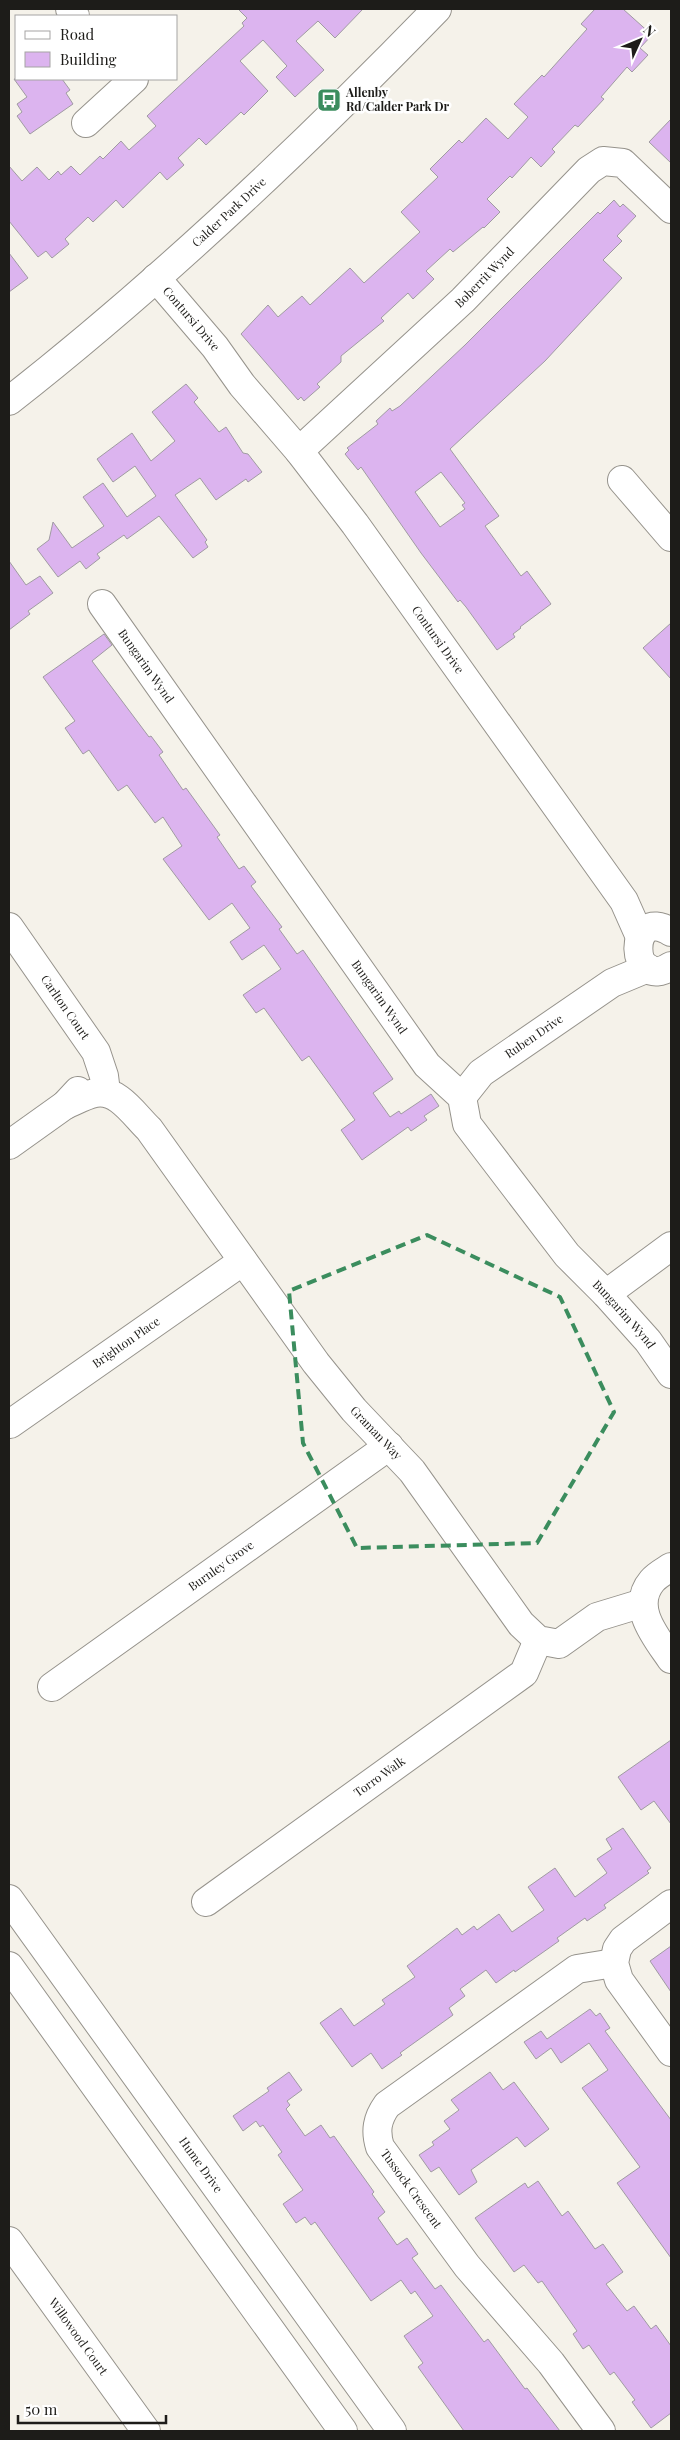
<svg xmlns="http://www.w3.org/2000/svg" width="680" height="2440" font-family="'Playfair Display',serif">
  <rect width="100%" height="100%" fill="#f5f2ea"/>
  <g fill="#dcb4ef" stroke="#a09ba2" fill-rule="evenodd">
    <polygon points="238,9 363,9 335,38 318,21 296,41 324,70 295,97 276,77 287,66 263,40 240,61 268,91 244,115 241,112 206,145 199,138 178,158 184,165 167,180 160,172 123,208 116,200 93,222 88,217 65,239 69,244 52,258 46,251 38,257 9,221 9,166 22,181 37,167 49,180 58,171 61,175 71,166 80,175 100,156 103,159 121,141 129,150 156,126 147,116 244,26 242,23 247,18"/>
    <polygon points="595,9 623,9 652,35 640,48 648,55 632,72 627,67 601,97 604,99 578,127 575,125 552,149 555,152 541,167 531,157 512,178 510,176 487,199 500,212 484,228 483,227 453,252 450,249 426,271 434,279 413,299 408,293 381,318 384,321 341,356 341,362 317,384 320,387 304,401 301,397 298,400 241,334 268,305 278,317 302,296 310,305 350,268 364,283 420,232 401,212 438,177 430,169 459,140 462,143 486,118 508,139 528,117 514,104 542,75 544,77 587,29 581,24"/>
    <polygon points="14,79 62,79 70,90 66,93 73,104 30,134 17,116 22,112 17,104 27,97"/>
    <polygon points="671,119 671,163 649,142"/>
    <path d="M 614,200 L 620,207 L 623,204 L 636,216 L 617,236 L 622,241 L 603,260 L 622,278 L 545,361 L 450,449 L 499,516 L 485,526 L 521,576 L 527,571 L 551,604 L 520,627 L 521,628 L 513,634 L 515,637 L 497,650 L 466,607 L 460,600 L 458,602 L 421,553 L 361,467 L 358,470 L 345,454 L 349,450 L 347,448 L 378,424 L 376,421 L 390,408 L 392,411 L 400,406 L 465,345 L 598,212 L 600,214 ZM 441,472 L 465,503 L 462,505 L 465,509 L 440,527 L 415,492 Z"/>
    <polygon points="9,253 28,278 9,292"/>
    <polygon points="186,384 198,398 194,402 219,432 226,427 243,453 248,454 262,472 248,482 246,479 216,500 200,478 175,495 207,540 205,542 208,547 193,558 159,516 127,539 124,535 97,554 100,558 86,569 80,561 58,577 37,549 49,540 53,522 72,548 104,526 83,497 103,483 127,517 156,496 135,466 113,482 97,459 132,433 151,461 175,441 152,412"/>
    <polygon points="9,561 26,585 40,576 53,593 28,611 30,614 9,630"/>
    <polygon points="671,623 671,679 643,648"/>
    <polygon points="104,634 112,645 92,661 149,737 151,736 163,752 159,755 183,790 186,788 220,835 217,837 239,869 244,866 256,882 251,886 282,927 279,929 297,954 303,950 393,1079 373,1093 390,1117 399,1111 401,1114 431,1094 439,1106 424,1116 427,1120 411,1131 408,1127 362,1160 341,1130 355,1120 333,1089 309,1056 302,1061 264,1008 256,1013 243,995 281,969 264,945 242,960 230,942 250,928 232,903 209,920 163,859 182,846 163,817 155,823 127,785 118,791 89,750 83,754 65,728 75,721 43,677"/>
    <polygon points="671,1740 671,1824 654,1801 641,1810 618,1777"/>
    <polygon points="623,1828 651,1868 647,1871 649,1873 604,1905 606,1908 587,1921 585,1918 557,1938 559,1941 515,1972 514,1970 496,1983 486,1970 460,1989 465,1996 449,2008 453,2015 400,2053 402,2055 382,2069 371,2053 352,2067 320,2023 341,2008 354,2026 385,2004 382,2000 415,1977 407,1966 457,1928 462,1935 474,1926 477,1930 499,1914 512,1932 544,1910 528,1887 555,1868 575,1897 607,1873 597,1859 612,1849 606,1839"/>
    <polygon points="671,1946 671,1992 650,1961"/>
    <polygon points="590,2009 596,2016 600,2013 610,2028 605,2031 671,2120 671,2258 617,2183 640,2167 582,2088 608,2070 589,2043 561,2063 551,2048 536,2059 524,2042 541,2031 547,2039"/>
    <polygon points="289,2072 302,2090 287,2101 290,2105 286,2109 305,2136 321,2125 330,2138 334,2136 374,2192 372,2194 385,2212 378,2218 397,2245 407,2238 418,2254 412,2258 435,2289 441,2285 484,2342 488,2339 525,2389 527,2388 560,2431 464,2431 418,2367 423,2363 404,2336 433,2316 415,2291 411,2294 401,2280 371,2301 315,2222 311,2225 305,2217 296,2223 283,2204 303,2190 278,2155 282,2152 263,2125 260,2127 256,2121 243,2131 233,2116 269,2091 267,2088"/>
    <polygon points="490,2072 503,2090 514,2082 549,2129 525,2147 517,2137 471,2170 477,2182 459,2195 439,2167 431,2172 419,2155 434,2145 432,2142 450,2129 444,2121 459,2110 451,2100"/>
    <polygon points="538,2181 562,2216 568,2211 595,2249 603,2244 623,2272 606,2284 627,2311 634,2306 651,2329 656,2325 671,2346 671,2413 651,2428 632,2402 635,2400 614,2372 610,2375 589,2345 583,2349 573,2334 577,2331 542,2281 538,2283 524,2265 514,2272 475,2218 525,2183 528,2188"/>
  </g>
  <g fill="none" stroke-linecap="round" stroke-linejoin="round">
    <g stroke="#96938c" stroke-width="30">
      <g id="minor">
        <polyline points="70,9 75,16"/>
        <polyline points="86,123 134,79"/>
        <path id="s1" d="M 156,278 L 215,347 L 242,385 L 299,451 L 355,524 L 624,901 L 640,937"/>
        <path id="s2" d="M 9,401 C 161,282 302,148 437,9"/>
        <path id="s3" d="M 299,451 L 463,300 L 589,170 L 603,161 L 623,163 L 671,209"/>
        <polyline points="622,480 671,537"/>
        <path id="s4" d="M 102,604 L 427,1065 L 462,1097 L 467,1124 L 567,1255 L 606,1294 L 648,1341 L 671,1374"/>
        <path id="s5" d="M 9,927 L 96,1052 L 104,1076 L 106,1092"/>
        <path d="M 671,932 C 626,904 629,994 671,966"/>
        <path id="s6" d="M 462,1097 L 481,1073 L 612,983 L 648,968"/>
        <path id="s7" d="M 65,1105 C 75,1101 85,1095 95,1093 C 118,1088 135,1116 149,1129 L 316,1363 L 354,1410 L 412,1471 L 521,1624 L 538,1640 L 559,1644 L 597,1617 L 643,1603"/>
        <polyline points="9,1145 65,1105 78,1091"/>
        <polyline points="606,1294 671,1246"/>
        <path id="s8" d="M 10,1424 L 243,1261"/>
        <path d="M 671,1567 C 665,1571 657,1575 652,1581 C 630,1607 656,1637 671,1659"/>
        <path id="s9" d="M 52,1687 L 389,1446"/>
        <path id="s10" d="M 9,1899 L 392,2431"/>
        <path id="s11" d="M 206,1902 L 524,1673 L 538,1640"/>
        <polyline points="671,1904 623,1940 617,1949 614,1963 619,1980 671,2052"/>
        <polyline points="9,1966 343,2431"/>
        <path id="s12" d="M 9,2241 L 146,2431"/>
        <path d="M 601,2431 L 551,2363 L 467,2266 L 380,2147 C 375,2131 377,2119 387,2105 L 577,1969 L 614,1963"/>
      </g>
    </g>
    <use href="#minor" stroke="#fff" stroke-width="28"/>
  </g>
  <path fill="none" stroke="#3b8d5e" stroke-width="4" stroke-dasharray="10 6" stroke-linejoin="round" d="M 427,1235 L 560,1297 L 614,1412 L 537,1543 L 357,1548 L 303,1443 L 289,1291 Z"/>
  <defs>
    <g id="bus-square" transform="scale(1.25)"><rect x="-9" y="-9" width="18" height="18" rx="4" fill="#3b8d5e" stroke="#fff"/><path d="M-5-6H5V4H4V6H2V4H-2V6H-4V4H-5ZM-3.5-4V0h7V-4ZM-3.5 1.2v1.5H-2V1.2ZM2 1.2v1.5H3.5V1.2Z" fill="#fff"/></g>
  </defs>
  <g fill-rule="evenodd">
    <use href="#bus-square" x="329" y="100"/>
  </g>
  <g text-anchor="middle" stroke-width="5" stroke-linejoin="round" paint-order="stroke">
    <g font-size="12" font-weight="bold" fill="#1d1c19" stroke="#fff" text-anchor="start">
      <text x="346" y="97">Allenby<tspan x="346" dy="14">Rd/Calder Park Dr</tspan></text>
    </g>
    <g font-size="12" fill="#1d1c19" stroke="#fff">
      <text dy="4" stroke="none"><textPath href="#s2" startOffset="290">Calder Park Drive</textPath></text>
      <text dy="4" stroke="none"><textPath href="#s3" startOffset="254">Boberrit Wynd</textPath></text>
      <text dy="4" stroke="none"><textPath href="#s1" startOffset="54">Contursi Drive</textPath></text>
      <text dy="4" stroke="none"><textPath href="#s1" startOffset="459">Contursi Drive</textPath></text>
      <text dy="4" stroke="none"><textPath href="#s4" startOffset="76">Bungarim Wynd</textPath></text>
      <text dy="4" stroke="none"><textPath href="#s4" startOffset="481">Bungarim Wynd</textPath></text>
      <text dy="4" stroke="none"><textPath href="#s5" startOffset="98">Carlton Court</textPath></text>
      <text dy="4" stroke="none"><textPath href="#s6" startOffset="95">Ruben Drive</textPath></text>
      <text dy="4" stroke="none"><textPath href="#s4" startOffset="886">Bungarim Wynd</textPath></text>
      <text dy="4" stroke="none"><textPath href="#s8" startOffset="142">Brighton Place</textPath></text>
      <text dy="4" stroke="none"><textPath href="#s7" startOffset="480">Graman Way</textPath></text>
      <text dy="4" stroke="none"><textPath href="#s9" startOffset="208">Burnley Grove</textPath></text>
      <text dy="4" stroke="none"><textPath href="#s11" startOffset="214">Torro Walk</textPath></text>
      <text dy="4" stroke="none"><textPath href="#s10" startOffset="328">Hume Drive</textPath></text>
      <text transform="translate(411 2189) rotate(54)" y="4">Tussock Crescent</text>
      <text dy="4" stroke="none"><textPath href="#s12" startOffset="118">Willowood Court</textPath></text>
    </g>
  </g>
  <rect width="680" height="2440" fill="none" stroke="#1d1c19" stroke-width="20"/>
  <rect x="15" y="15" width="162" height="65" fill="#ffffff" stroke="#a5a4a3"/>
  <rect x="25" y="31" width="25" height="8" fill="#ffffff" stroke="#a5a4a3"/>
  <text x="60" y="40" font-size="15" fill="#1d1c19">Road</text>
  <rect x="25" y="52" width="25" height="15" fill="#dcb4ef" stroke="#a5a4a3"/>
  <text x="60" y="65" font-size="15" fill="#1d1c19">Building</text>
  <g transform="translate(640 40) rotate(46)" stroke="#ffffff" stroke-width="4" paint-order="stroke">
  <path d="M0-4L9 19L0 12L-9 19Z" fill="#1d1c19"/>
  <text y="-8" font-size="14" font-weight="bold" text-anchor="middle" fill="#1d1c19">N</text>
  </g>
  <path d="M18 2415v8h148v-8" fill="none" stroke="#1d1c19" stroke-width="2.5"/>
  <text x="25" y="2415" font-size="15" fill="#1d1c19" stroke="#ffffff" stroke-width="4" paint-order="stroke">50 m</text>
</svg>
